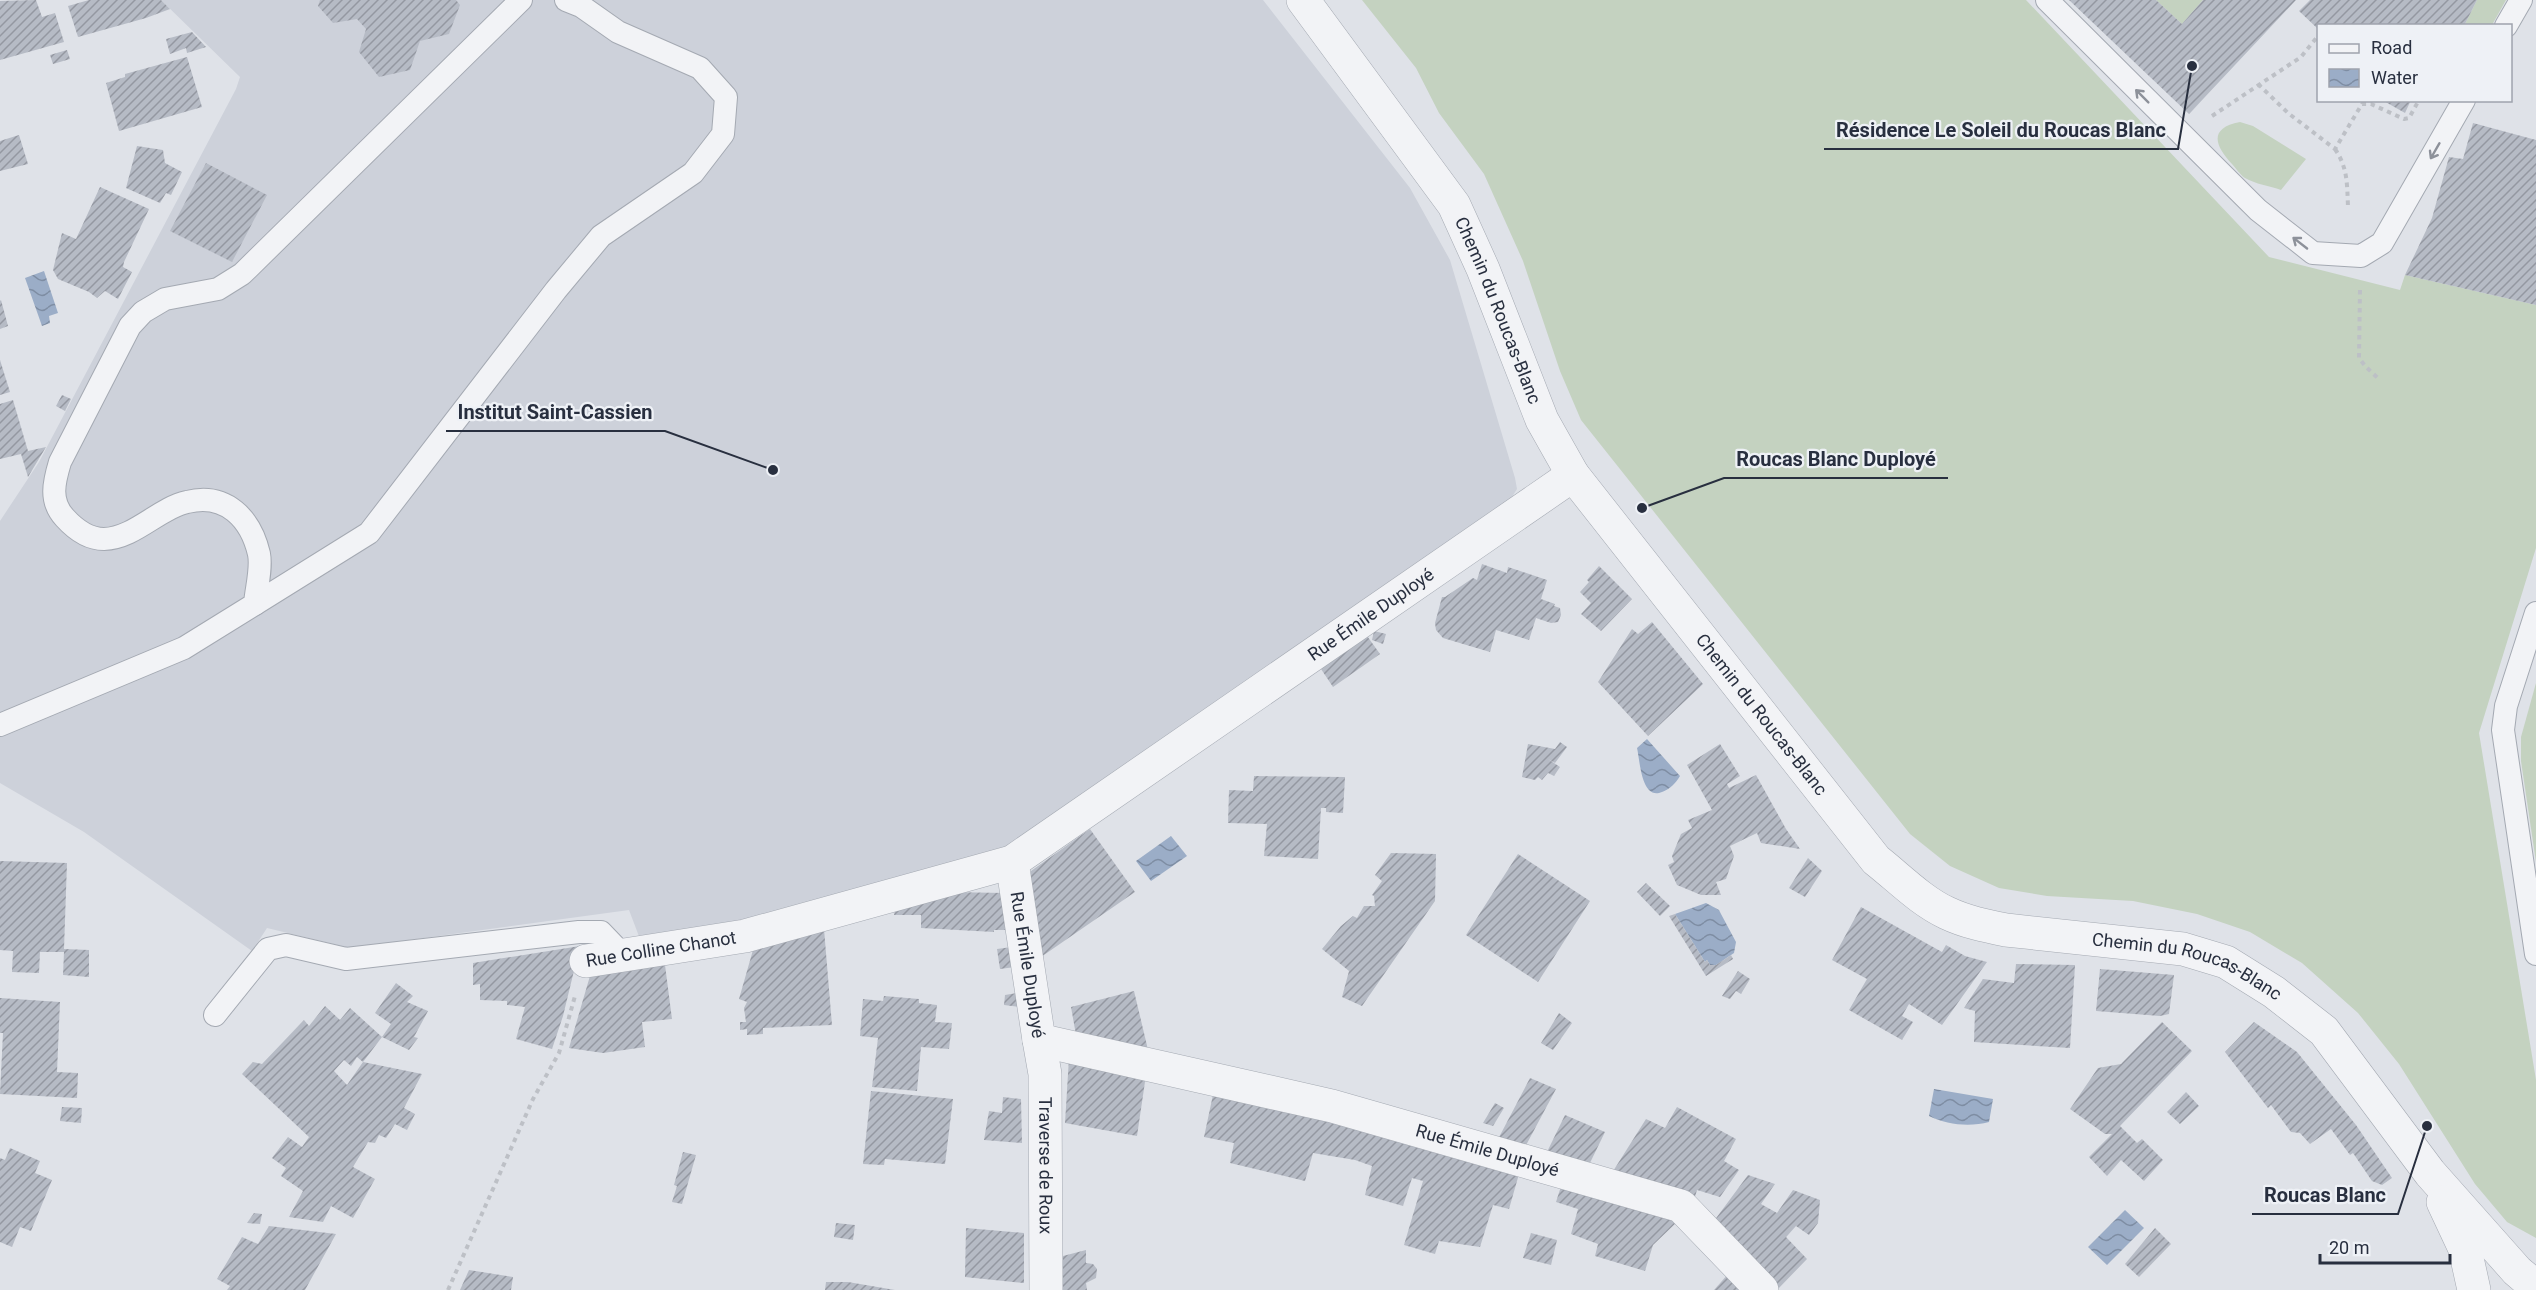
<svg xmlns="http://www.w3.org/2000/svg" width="2536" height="1290" font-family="Roboto,sans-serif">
  <defs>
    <pattern id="water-waves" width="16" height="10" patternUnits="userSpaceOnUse" patternTransform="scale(1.5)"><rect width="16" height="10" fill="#9badc7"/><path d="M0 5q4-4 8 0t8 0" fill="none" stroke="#7e8da3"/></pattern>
    <pattern id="building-hatch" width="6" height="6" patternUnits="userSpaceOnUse" patternTransform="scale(1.5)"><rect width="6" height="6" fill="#b6bbc5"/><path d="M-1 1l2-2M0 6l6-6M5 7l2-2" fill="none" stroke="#9498a1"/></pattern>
  </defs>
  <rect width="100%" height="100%" fill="#dfe2e8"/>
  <polygon fill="#cdd1da" points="161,0 1263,0 1410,188 1450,260 1515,478 1517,489 1510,500 1020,842 784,920 640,939 629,910 350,948 267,928 252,951 84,832 0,783 0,521 39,462 236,89 240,77"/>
  <g fill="#c4d2c0">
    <polygon points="1362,0 2026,0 2269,257 2400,290 2405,275 2536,305 2536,548 2479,733 2536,1080 2536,1238 2507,1222 2475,1184 2399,1064 2358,1013 2302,963 2250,932 2197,914 2133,901 2047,896 1999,888 1950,866 1910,834 1581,420 1560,371 1523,261 1484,174 1439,113 1416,68"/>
    <polygon points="2156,0 2203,0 2182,24"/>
    <polygon points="2477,0 2506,0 2492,25 2464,26"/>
    <path d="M 2240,122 L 2253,126 L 2306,159 L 2281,190 C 2270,186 2255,184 2245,178 C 2240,175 2236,168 2232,164 C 2215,146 2208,128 2240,122 Z"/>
    <polygon points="2536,683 2536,862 2521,761 2521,737"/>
  </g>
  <g fill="url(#water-waves)">
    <polygon points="44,271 58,313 49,316 50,323 42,326 25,278"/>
    <path d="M 1647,739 L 1680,776 C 1676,783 1670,789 1662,792 C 1641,801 1640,760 1637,748 Z"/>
    <polygon points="1171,836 1187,856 1151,881 1136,861"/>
    <polygon points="1706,903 1719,910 1721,914 1736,942 1734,953 1716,965 1710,965 1707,960 1705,962 1675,914"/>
    <path d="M 1934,1089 L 1993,1099 L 1989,1122 C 1970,1127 1947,1125 1929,1116 Z"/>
    <polygon points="2125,1210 2144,1228 2107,1265 2088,1247"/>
  </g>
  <g fill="url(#building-hatch)">
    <polygon points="36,0 42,17 55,13 64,42 0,60 0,1"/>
    <polygon points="89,0 161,0 170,9 146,18 78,37 68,6"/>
    <polygon points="320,0 456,0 460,5 449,34 420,41 410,70 379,77 359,52 366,29 357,19 333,23 318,6"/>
    <polygon points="2069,0 2156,0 2182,24 2203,0 2296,0 2189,114"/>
    <polygon points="2310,0 2477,0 2464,26 2318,26 2318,29 2299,11"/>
    <polygon points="192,32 206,47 187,53 186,48 170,54 166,39"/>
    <polygon points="67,50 70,59 53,64 50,55"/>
    <polygon points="187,57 202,107 119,131 106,83 125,77 125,74"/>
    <polygon points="2382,100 2411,100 2405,113"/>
    <polygon points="2473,123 2536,140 2536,305 2405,275 2432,218 2449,157 2463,159"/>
    <polygon points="19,135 28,164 0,171 0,141"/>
    <polygon points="137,146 163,150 165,163 182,172 171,195 166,193 160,203 126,188"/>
    <polygon points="206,163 267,195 232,262 170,231"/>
    <polygon points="100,187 149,209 124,262 123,267 132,272 118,299 105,291 97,298 89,292 58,279 53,270 62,233 76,239"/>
    <polygon points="1,300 8,326 0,329 0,301"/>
    <polygon points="0,360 10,392 0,395"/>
    <polygon points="62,395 71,399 65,411 56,406"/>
    <polygon points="13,400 28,451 46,447 28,477 21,454 0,459 0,404"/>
    <polygon points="1482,564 1507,573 1508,567 1547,580 1541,599 1555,604 1554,606 1560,608 1561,615 1558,622 1551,623 1536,618 1529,640 1496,630 1490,652 1443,638 1436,630 1435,623 1442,597 1445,597 1473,578 1477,580"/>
    <polygon points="1599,566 1632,599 1601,631 1581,614 1591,603 1580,592 1589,582 1587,580"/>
    <polygon points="1652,622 1703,684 1648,736 1598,682 1632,629 1638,634"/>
    <polygon points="1374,631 1386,634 1383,644 1372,640"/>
    <polygon points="1365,633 1380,654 1333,687 1319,666"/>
    <polygon points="1560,742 1567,747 1555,763 1548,759 1560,767 1554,776 1548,773 1542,780 1538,777 1535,780 1522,777 1528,744 1555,749"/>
    <polygon points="1720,744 1740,776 1727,784 1729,788 1756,775 1786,829 1800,849 1761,843 1757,833 1730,846 1734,856 1726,879 1716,882 1721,895 1701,895 1677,885 1668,865 1674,862 1672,856 1681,834 1692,828 1688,820 1712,810 1687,765"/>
    <polygon points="1254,776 1345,777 1343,813 1326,812 1326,808 1321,808 1318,859 1264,856 1267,824 1228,823 1229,790 1253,791"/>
    <polygon points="1090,829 1135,892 1041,957 1029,877 1031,871"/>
    <polygon points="1391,853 1436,854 1435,901 1362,1006 1342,997 1349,971 1322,949 1341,926 1353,916 1357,918 1364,906 1375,906 1374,896 1372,895 1382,881 1375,875"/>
    <polygon points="1518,854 1590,901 1538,982 1466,935"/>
    <polygon points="1808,858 1822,871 1805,897 1789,888"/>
    <polygon points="0,861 67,863 64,949 89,950 89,977 63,975 64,952 40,952 39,973 12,972 13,951 0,950"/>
    <polygon points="1646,883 1670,906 1660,916 1637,892"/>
    <polygon points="947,892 1005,893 1010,930 994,930 994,932 921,928 921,915 894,915 896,906"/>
    <polygon points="1861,907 1942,952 1946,945 1965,956 1987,962 1942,1025 1909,1004 1902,1016 1913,1022 1902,1040 1849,1010 1867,979 1832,960"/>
    <polygon points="1675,914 1705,962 1707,960 1710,965 1716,965 1731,955 1733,959 1706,976 1669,916"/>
    <polygon points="824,929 832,1025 763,1028 763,1034 747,1035 747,1029 740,1030 740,1022 746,1022 744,1008 747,1002 739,999 755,943"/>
    <polygon points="580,946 563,1016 552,1049 516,1039 525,1007 507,1005 507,1001 480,1000 480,984 473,985 473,963"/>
    <polygon points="1012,947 1015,967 1000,969 997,949"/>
    <polygon points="2016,964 2075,965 2070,1048 1974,1042 1975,1011 1964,1008 1983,979 2014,983"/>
    <polygon points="665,965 672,1019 642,1022 645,1047 603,1053 569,1048 592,969"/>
    <polygon points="2100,969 2174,975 2169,1014 2160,1016 2096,1011"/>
    <polygon points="1738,971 1750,979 1741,994 1736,991 1730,999 1722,996"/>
    <polygon points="396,983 413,996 407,1002 428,1011 414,1037 418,1038 409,1050 382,1037 391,1024 375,1013"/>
    <polygon points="1134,991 1149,1054 1076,1035 1071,1007"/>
    <polygon points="1017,993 1019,1007 1004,1005 1005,995"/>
    <polygon points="884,996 919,999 919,1003 937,1005 935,1022 952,1023 949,1049 921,1047 917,1091 872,1087 878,1038 860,1036 863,999 883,1001"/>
    <polygon points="0,998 60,1002 57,1072 78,1073 77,1098 0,1094 3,1033 0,1033"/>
    <polygon points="325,1006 340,1020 350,1008 382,1037 363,1062 357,1057 351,1066 344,1060 334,1071 347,1085 363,1062 422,1074 404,1108 415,1114 407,1130 395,1124 386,1138 379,1135 375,1143 368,1142 353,1167 375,1179 353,1218 331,1206 323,1222 289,1217 303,1191 281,1176 286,1168 272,1158 288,1137 302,1147 309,1137 242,1074 253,1062 262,1064 304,1020 309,1026"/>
    <polygon points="1559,1013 1572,1023 1553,1050 1541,1043"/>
    <polygon points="2162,1022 2192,1051 2120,1126 2137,1143 2142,1139 2163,1160 2144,1181 2121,1160 2107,1176 2089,1157 2112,1134 2105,1134 2070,1109 2098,1068 2121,1064"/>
    <polygon points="2254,1022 2297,1052 2356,1125 2392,1178 2382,1185 2372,1181 2353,1153 2350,1155 2331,1129 2310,1144 2300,1133 2291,1132 2271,1105 2268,1108 2225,1052"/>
    <polygon points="1069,1058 1146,1075 1137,1136 1065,1123"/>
    <polygon points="1530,1078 1556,1089 1523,1151 1496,1143"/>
    <polygon points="1214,1090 1521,1167 1509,1209 1493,1205 1480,1247 1439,1241 1435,1254 1404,1245 1423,1181 1412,1178 1403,1206 1365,1195 1372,1166 1355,1160 1313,1153 1305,1181 1230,1163 1234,1143 1204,1137"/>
    <polygon points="871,1091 953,1099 945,1164 885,1159 884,1165 863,1164"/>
    <polygon points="2186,1092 2199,1106 2180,1124 2167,1112"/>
    <polygon points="1003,1097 1021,1099 1022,1143 984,1140 989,1111 1002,1113"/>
    <polygon points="1495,1103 1504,1108 1493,1126 1483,1123"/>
    <polygon points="62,1107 82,1108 81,1123 60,1121"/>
    <polygon points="1677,1107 1736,1139 1724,1161 1739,1170 1720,1197 1697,1190 1694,1200 1610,1176 1646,1119 1665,1128"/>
    <polygon points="1565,1115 1605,1132 1587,1169 1547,1152"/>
    <polygon points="10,1148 40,1161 35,1173 52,1180 31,1231 20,1227 12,1247 0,1242 0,1158 5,1160"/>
    <polygon points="683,1152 696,1155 682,1204 672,1202 677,1186 674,1185"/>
    <polygon points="1748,1175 1775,1184 1761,1204 1777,1213 1793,1190 1820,1200 1818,1223 1809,1235 1796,1226 1786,1237 1807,1259 1777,1290 1711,1225"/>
    <polygon points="1563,1180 1677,1222 1653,1245 1645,1271 1595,1256 1598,1244 1571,1234 1578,1209 1556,1202"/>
    <polygon points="254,1213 262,1214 260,1224 247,1223"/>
    <polygon points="836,1223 855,1225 853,1240 834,1237"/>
    <polygon points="269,1226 336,1234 305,1290 227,1290 230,1286 217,1279 242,1237 258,1244"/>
    <polygon points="966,1228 1024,1233 1024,1283 965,1277"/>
    <polygon points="2155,1228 2171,1244 2139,1277 2125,1264"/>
    <polygon points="1531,1233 1557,1240 1551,1265 1523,1258"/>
    <polygon points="1086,1250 1086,1263 1093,1264 1097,1269 1096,1278 1086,1283 1087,1290 1063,1290 1063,1256"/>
    <polygon points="469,1270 513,1277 511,1290 460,1290"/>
    <polygon points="1729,1273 1747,1290 1714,1290"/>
    <polygon points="826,1282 848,1282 895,1290 825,1290"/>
  </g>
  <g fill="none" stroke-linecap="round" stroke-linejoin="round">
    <g stroke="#a4a9b2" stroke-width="24">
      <g id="service">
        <polyline points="2047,0 2258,210 2313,253 2361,256 2382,243 2464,100"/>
        <polyline points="2506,26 2521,0"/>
        <polyline points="255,604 369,533 556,290 601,236 693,173 723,134 726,97 700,68 618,32 581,6 566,0"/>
        <polyline points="2536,613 2506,706 2503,730 2536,954"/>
        <path d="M 0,725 L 184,648 L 255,604 C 256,589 262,569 259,554 C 251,519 226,492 187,502 C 159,508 135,538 104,539 C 89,539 75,529 65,518 C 49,501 54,482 60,462 L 130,326 L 143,312 L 165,299 L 218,289 L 242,274 L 521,0"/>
        <polyline points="215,1015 268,949 286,945 346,959 579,932 601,932 624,956"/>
      </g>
    </g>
    <g stroke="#a4a9b2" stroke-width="34">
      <g id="minor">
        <path id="s1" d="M 1303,0 L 1454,205 L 1483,269 L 1542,420 L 1573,475 L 1876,860 C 1899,878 1921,901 1947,913 C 1966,922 1986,926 2006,930 L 2183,949 L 2226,962 L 2274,992 L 2324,1031 L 2430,1173 L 2517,1271 L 2536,1287"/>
        <path id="s2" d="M 1012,862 L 1039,1040 L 1332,1106 L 1681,1206 L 1762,1290"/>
        <path id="s3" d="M 586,961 L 745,936 L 1012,862 L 1573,475"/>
        <path id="s4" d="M 1039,1040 L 1045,1074 L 1046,1290"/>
        <polyline points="2443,1202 2465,1249 2474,1290"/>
      </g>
    </g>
    <g stroke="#bdc0c6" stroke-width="4" stroke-dasharray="4.5 4.5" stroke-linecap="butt">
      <polyline points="2258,84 2288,113 2335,149 2362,104 2371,104 2404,119 2409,118 2419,100"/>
      <polyline points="2212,116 2301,57 2318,36"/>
      <path d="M 2335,149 C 2348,168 2347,185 2348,207"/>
      <polyline points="2360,290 2359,358 2366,367 2380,380"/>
      <polyline points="448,1290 533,1099 559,1053 575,996"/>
    </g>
    <use href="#service" stroke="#f2f3f6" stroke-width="22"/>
    <use href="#minor" stroke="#f2f3f6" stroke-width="33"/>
  </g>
  <defs><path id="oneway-shaft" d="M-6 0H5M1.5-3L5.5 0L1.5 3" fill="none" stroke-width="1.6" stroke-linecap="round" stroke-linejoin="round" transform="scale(1.5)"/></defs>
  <g stroke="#8d919a">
    <use href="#oneway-shaft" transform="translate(2142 96) rotate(-135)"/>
    <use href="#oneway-shaft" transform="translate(2435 151) rotate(120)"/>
    <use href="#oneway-shaft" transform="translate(2300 243) rotate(-142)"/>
  </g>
  <g text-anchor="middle" stroke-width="4.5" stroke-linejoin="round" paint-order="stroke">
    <g font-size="18" fill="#282f3f" stroke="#eef1f6">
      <text dy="6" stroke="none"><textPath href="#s1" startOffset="369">Chemin du Roucas-Blanc</textPath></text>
      <text dy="6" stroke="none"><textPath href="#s3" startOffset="874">Rue Émile Duployé</textPath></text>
      <text dy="6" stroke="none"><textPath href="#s1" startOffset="855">Chemin du Roucas-Blanc</textPath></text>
      <text dy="6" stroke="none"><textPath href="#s3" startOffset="76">Rue Colline Chanot</textPath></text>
      <text dy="6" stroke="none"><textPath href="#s2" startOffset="104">Rue Émile Duployé</textPath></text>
      <text dy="6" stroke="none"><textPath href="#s1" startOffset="1377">Chemin du Roucas-Blanc</textPath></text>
      <text dy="6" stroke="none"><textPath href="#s2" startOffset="642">Rue Émile Duployé</textPath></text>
      <text dy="6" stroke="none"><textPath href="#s4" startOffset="126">Traverse de Roux</textPath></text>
    </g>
  </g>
  <path fill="none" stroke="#282f3f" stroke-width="2" d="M2192 66L2178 149H1824M773 470L665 431H446M1642 508L1724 478H1948M2427 1126L2398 1214H2252"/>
  <g fill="#282f3f" stroke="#eef1f6" stroke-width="2">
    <circle cx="2192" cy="66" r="6"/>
    <circle cx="773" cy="470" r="6"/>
    <circle cx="1642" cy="508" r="6"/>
    <circle cx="2427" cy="1126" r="6"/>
  </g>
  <g font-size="20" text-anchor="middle" font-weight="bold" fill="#282f3f" stroke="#eef1f6" stroke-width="4.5" stroke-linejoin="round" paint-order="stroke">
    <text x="2001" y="137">Résidence Le Soleil du Roucas Blanc</text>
    <text x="555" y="419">Institut Saint-Cassien</text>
    <text x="1836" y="466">Roucas Blanc Duployé</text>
    <text x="2325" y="1202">Roucas Blanc</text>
  </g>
  <rect x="2317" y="24" width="195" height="78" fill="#eef1f6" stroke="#9fa3ad" stroke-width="1.5"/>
  <rect x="2329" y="44" width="30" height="9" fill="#f2f3f6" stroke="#9fa3ad" stroke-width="1.5"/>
  <text x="2371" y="54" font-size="18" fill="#282f3f">Road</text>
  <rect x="2329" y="69" width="30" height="18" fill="url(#water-waves)" stroke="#9fa3ad" stroke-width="1.5"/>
  <text x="2371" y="84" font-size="18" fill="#282f3f">Water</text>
  <path d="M2320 1254v9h130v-9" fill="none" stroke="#282f3f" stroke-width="3"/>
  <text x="2329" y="1254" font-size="18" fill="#282f3f" stroke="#eef1f6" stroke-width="4.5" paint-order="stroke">20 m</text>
</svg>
